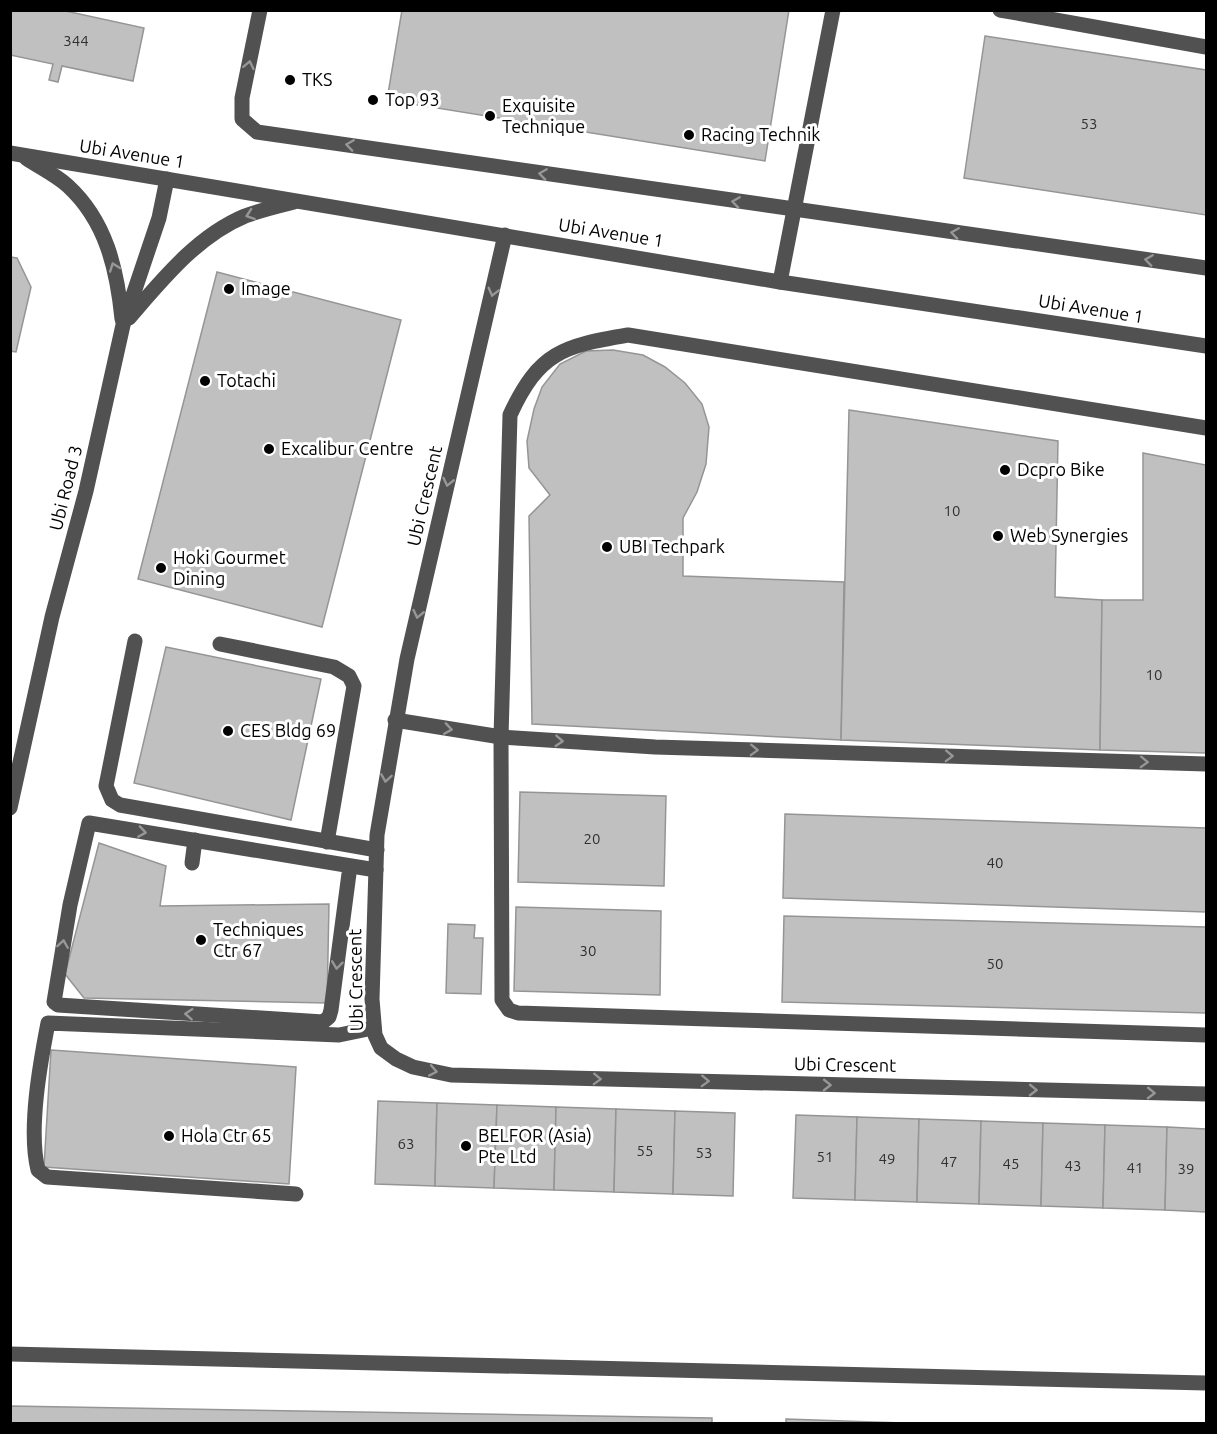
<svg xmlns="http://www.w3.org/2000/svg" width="1217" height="1434" font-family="Ubuntu,sans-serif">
  <rect width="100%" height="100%" fill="#fff"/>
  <g fill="#c0c0c0" stroke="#959595" stroke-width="1.5">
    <polygon points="10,10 61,10 144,28 133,81 62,66 58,82 49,80 53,64 10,55"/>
    <polygon points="402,10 789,10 765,161 387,100"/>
    <polygon points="985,36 1206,70 1206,215 964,178"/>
    <polygon points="10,257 17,258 31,287 16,352 10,351"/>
    <polygon points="217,272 401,320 322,627 138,579"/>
    <polygon points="613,350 643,355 665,367 685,383 702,404 709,427 706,464 697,492 683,518 683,576 844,582 841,740 532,724 529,516 550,495 529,468 527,441 534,409 542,387 560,364 586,351"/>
    <polygon points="849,410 1058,441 1055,597 1102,600 1100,750 841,740"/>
    <polygon points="1143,453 1206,465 1206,753 1100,750 1102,600 1143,600"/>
    <polygon points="166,647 321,679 291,820 134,783"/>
    <polygon points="520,792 666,796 664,886 518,882"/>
    <polygon points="785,814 1206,828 1206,912 783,898"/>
    <polygon points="99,843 166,866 160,906 329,904 327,1003 84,998 65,974"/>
    <polygon points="516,907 661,911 660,995 514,991"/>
    <polygon points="784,916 1206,927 1206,1013 782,1002"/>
    <polygon points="448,924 475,925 474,938 483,938 481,994 446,993"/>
    <polygon points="51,1050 296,1067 289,1184 44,1167"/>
    <polygon points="378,1101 437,1103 435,1186 375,1184"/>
    <polygon points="437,1103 497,1105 494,1188 435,1186"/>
    <polygon points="497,1105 556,1107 554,1190 494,1188"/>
    <polygon points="556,1107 616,1109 614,1192 554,1190"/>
    <polygon points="616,1109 675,1111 673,1194 614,1192"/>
    <polygon points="675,1111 735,1113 733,1196 673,1194"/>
    <polygon points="796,1115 857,1117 855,1200 793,1198"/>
    <polygon points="857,1117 919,1119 917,1202 855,1200"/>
    <polygon points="919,1119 981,1121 979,1204 917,1202"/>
    <polygon points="981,1121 1043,1123 1041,1206 979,1204"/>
    <polygon points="1043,1123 1105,1125 1103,1208 1041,1206"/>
    <polygon points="1105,1125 1167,1127 1165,1210 1103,1208"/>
    <polygon points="1167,1127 1206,1129 1206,1212 1165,1210"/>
    <polygon points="10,1406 712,1418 712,1424 10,1424"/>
    <polygon points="786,1419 933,1424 786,1424"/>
  </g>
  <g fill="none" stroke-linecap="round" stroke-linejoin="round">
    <g stroke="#515151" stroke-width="15">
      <polyline points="260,10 242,98 242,119 257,132 1206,268"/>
      <polyline points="1000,10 1206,47"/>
      <polyline points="10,153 780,282 1206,346"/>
      <path d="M 26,158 C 39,167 56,175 68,186 C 106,221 117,269 122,319"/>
      <polyline points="505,235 407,659 377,835 372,999 375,1035 381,1048 396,1059 413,1067 451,1075 1206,1094"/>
      <polyline points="780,282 833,10"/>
      <path d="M 129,318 C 162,280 197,236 245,216 C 261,210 278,206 294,202"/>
      <path d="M 1206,428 L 628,335 C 563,346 539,352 510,415 L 501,737 L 502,1000 L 509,1010 L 518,1013 L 1206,1035"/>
      <polyline points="135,641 106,786 112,800 120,805 377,850"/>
      <polyline points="220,644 334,667 349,676 354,686 327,842"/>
      <polyline points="395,720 501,737 655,747 1206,764"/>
      <polyline points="10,808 52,617 86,491 123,325 159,218 167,179"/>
      <polyline points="192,863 195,840"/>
      <polyline points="350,866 331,1010 329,1017 323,1022 58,1005 54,1002 70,905 89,823 376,870"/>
      <path d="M 296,1194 L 47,1177 L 38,1170 C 28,1130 40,1064 48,1023 L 339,1035 L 373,1028"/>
      <polyline points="10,1354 1206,1383"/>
    </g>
  </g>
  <defs><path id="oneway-chevron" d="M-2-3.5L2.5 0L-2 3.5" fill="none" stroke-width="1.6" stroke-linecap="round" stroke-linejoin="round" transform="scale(1.5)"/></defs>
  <g stroke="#979797">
    <use href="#oneway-chevron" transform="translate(249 65) rotate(-78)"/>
    <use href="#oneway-chevron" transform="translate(350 145) rotate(-172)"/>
    <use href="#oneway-chevron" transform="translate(543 174) rotate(-172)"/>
    <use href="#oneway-chevron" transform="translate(736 202) rotate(-172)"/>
    <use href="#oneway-chevron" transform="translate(250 215) rotate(161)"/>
    <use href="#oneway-chevron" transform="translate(955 233) rotate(-172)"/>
    <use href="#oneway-chevron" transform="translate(1149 260) rotate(-172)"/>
    <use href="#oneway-chevron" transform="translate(114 267) rotate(-110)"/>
    <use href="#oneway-chevron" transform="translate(493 292) rotate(104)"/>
    <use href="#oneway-chevron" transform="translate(448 482) rotate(103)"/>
    <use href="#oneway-chevron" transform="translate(418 614) rotate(103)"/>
    <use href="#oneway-chevron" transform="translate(448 729) rotate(9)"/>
    <use href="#oneway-chevron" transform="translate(559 741) rotate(4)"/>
    <use href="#oneway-chevron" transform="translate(754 750) rotate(2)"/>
    <use href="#oneway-chevron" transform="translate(949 756) rotate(2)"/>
    <use href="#oneway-chevron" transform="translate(1144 762) rotate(2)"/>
    <use href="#oneway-chevron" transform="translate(386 778) rotate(99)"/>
    <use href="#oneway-chevron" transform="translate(142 832) rotate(9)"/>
    <use href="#oneway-chevron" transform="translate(63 944) rotate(-81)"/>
    <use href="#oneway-chevron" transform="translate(337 965) rotate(97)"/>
    <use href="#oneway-chevron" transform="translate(189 1014) rotate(-176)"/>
    <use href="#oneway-chevron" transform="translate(433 1071) rotate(11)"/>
    <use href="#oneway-chevron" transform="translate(597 1079) rotate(2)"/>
    <use href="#oneway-chevron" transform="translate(705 1081) rotate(2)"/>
    <use href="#oneway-chevron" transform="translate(827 1085) rotate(1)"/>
    <use href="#oneway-chevron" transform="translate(1033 1090) rotate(1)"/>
    <use href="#oneway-chevron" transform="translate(1151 1093) rotate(1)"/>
  </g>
  <g fill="#000" stroke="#fff" stroke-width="2">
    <circle cx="290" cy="80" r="6"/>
    <circle cx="373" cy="100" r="6"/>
    <circle cx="490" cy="116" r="6"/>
    <circle cx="689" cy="135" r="6"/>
    <circle cx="229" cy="289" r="6"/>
    <circle cx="205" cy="381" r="6"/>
    <circle cx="269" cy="449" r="6"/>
    <circle cx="1005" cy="470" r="6"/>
    <circle cx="998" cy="536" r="6"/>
    <circle cx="607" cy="547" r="6"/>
    <circle cx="161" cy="568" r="6"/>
    <circle cx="228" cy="731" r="6"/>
    <circle cx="201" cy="940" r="6"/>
    <circle cx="169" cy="1136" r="6"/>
    <circle cx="466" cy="1146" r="6"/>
  </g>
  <g text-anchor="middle" stroke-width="6" stroke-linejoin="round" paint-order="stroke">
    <g font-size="15" fill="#303030">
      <text x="76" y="46">344</text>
      <text x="1089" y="129">53</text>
      <text x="952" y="516">10</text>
      <text x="1154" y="680">10</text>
      <text x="592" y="844">20</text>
      <text x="995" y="868">40</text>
      <text x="588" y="956">30</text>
      <text x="995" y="969">50</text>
      <text x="406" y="1149">63</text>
      <text x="645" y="1156">55</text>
      <text x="704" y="1158">53</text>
      <text x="825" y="1162">51</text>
      <text x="887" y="1164">49</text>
      <text x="949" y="1167">47</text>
      <text x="1011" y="1169">45</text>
      <text x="1073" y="1171">43</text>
      <text x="1135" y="1173">41</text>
      <text x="1186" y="1174">39</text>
    </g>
    <g font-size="18" fill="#000" stroke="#fff" text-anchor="start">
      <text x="302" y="86">TKS</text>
      <text x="385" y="106">Top 93</text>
      <text x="502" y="112">Exquisite<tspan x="502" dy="21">Technique</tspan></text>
      <text x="701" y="141">Racing Technik</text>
      <text x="241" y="295">Image</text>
      <text x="217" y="387">Totachi</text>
      <text x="281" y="455">Excalibur Centre</text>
      <text x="1017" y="476">Dcpro Bike</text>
      <text x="1010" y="542">Web Synergies</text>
      <text x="619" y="553">UBI Techpark</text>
      <text x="173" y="564">Hoki Gourmet<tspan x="173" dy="21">Dining</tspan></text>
      <text x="240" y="737">CES Bldg 69</text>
      <text x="213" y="936">Techniques<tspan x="213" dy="21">Ctr 67</tspan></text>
      <text x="181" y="1142">Hola Ctr 65</text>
      <text x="478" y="1142">BELFOR (Asia)<tspan x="478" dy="21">Pte Ltd</tspan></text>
    </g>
    <g font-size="18" fill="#000" stroke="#fff">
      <text transform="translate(132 154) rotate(9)" y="6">Ubi Avenue 1</text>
      <text transform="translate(611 233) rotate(9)" y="6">Ubi Avenue 1</text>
      <text transform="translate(1091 309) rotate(9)" y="6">Ubi Avenue 1</text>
      <text transform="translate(66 488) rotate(-76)" y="6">Ubi Road 3</text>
      <text transform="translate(425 496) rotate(-77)" y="6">Ubi Crescent</text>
      <text transform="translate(356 980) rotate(-91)" y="6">Ubi Crescent</text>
      <text transform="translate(845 1065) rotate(1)" y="6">Ubi Crescent</text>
    </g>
  </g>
  <rect width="1217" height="1434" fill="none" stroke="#000000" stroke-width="24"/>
</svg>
